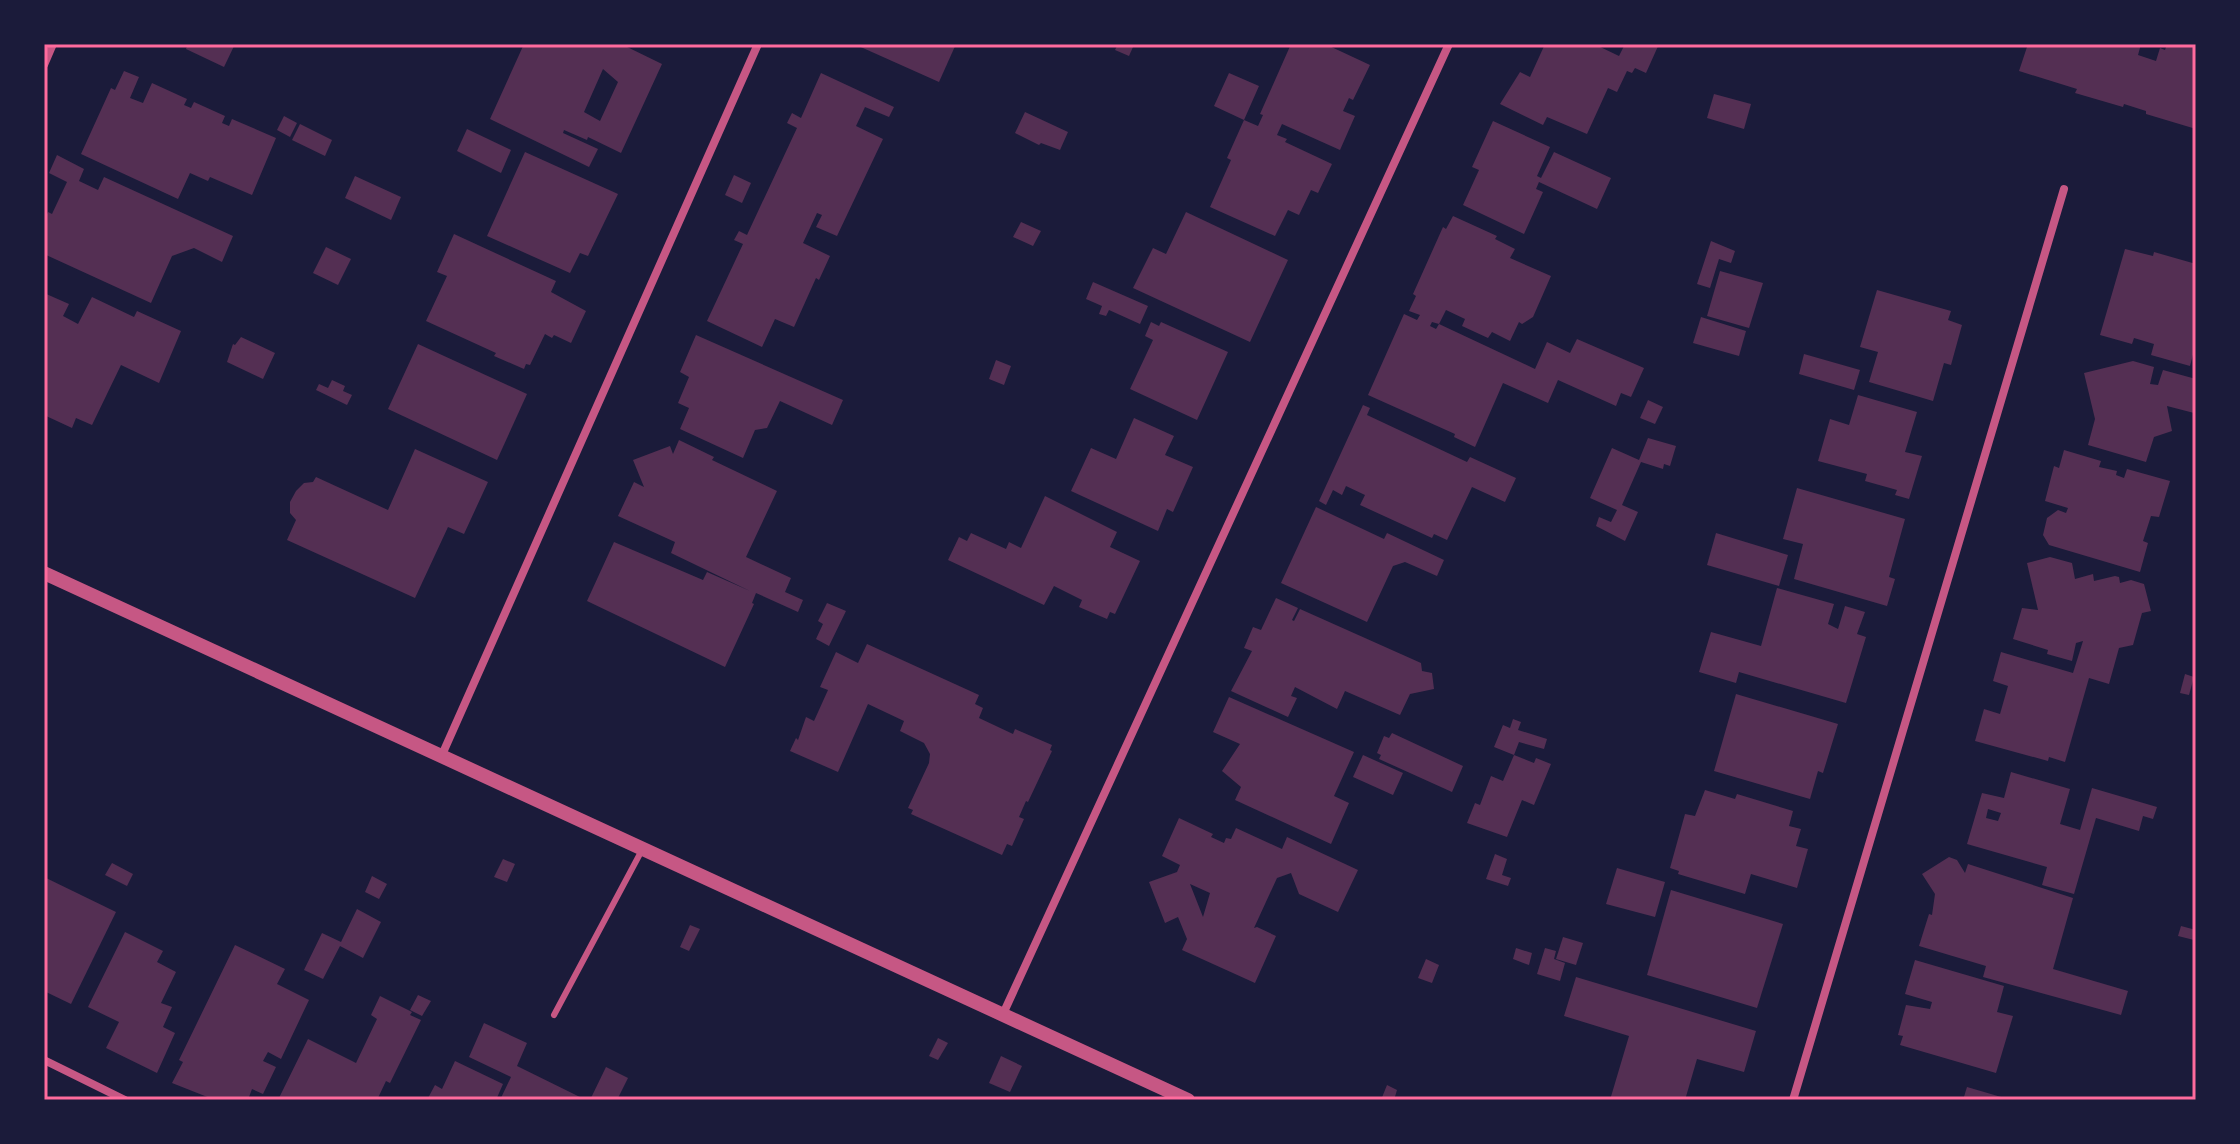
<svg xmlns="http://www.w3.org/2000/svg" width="2240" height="1144" font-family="Inter,sans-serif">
  <rect width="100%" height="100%" fill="#1b1b3a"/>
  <g fill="#542f53" fill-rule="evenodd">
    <polygon points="188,44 235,44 224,67 186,49"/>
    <path d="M 524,44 L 621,44 L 662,64 L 621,153 L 588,137 L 587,140 L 564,130 L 563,133 L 598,149 L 589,167 L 490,119 ZM 603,69 L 618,82 L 600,121 L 584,112 Z"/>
    <polygon points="854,44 956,44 939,82"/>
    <polygon points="1118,44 1133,47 1129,56 1115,50"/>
    <polygon points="1291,44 1325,44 1370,65 1353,100 1349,98 1343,111 1355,116 1340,150 1282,124 1277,135 1287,139 1285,142 1332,164 1318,193 1311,190 1299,215 1288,210 1275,236 1210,207 1231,160 1227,158 1244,120 1214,106 1229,73 1259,86 1244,120 1258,126 1263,115 1260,114"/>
    <polygon points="1545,44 1594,44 1619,56 1625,44 1659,44 1646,73 1635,68 1632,73 1627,71 1617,92 1608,88 1587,134 1547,117 1543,125 1500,104 1520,72 1530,77"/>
    <polygon points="2028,44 2141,44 2138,55 2156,61 2160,48 2165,50 2167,44 2196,44 2196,129 2146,114 2146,111 2124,104 2123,107 2075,93 2077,89 2019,71"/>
    <polygon points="124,71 139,77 130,98 143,103 152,83 187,99 184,105 191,108 194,102 225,116 222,123 229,126 232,119 276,138 252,195 210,177 208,181 190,173 178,199 81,154 111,88 115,90"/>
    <polygon points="821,73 894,107 889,117 865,107 856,126 883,139 837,236 816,227 822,215 817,213 803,243 830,256 819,280 816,278 794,327 775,319 762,347 707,321 743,244 734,240 739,231 747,235 797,128 787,123 792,113 801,118"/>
    <polygon points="1714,94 1751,104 1744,129 1707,118"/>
    <polygon points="1025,112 1068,132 1060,150 1041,143 1039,145 1015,133"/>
    <polygon points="284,116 297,123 290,137 277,130"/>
    <polygon points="1493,121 1550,147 1537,176 1541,178 1554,152 1611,178 1597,209 1539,182 1536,189 1543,192 1524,234 1463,205 1479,170 1472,167"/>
    <polygon points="300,124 332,140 325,156 292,140"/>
    <polygon points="467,129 511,150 501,173 457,151"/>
    <polygon points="525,152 618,194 588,256 580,253 570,273 487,236"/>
    <polygon points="57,155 84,169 79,181 98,190 104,177 233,236 222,262 194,248 172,256 151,303 44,254 44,221 48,212 52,214 67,182 49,173"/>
    <polygon points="734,175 751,183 742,203 725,195"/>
    <polygon points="355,176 401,197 391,220 345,198"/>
    <polygon points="1186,212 1288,260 1250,342 1133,288 1153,248 1166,254"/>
    <polygon points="1453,216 1497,236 1495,239 1515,249 1510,258 1551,276 1533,317 1522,324 1519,322 1510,341 1492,332 1488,338 1462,326 1465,319 1446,310 1439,324 1432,322 1430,326 1436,329 1439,324 1535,369 1547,342 1570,353 1577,339 1644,368 1631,397 1621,393 1616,406 1558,380 1548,403 1503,383 1475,447 1454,437 1455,434 1368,395 1404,314 1417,320 1420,315 1409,311 1416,296 1413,294 1443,227 1446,229"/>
    <polygon points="1021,222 1041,231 1033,246 1013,237"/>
    <polygon points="454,234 556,281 551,292 586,311 571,343 554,335 552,338 545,334 530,365 526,364 524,369 494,356 496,353 426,321 447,276 437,272"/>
    <polygon points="1711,241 1735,251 1731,263 1719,259 1710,288 1697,284"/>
    <polygon points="326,247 351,259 338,285 313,273"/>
    <polygon points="2125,249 2153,256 2154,252 2196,264 2196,343 2190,366 2151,355 2154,344 2134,338 2132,344 2100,335"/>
    <polygon points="1720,271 1763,283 1749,328 1707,316"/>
    <polygon points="1093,282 1148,306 1140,324 1109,310 1106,316 1099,314 1102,306 1086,299"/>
    <polygon points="1877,290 1951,311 1948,320 1962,325 1951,365 1944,363 1933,401 1869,382 1878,352 1860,347"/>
    <polygon points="44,293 69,304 63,316 78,324 92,297 134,317 137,311 181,331 159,383 121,365 92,425 76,418 72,428 44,415"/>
    <polygon points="1701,317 1746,331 1739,356 1693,343"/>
    <polygon points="1151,322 1159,326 1161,322 1228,352 1197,420 1130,389 1153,340 1145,336"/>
    <polygon points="696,335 843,400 832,425 780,401 767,428 755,430 743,458 680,429 689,408 678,403 689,377 680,372"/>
    <polygon points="241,337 275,353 263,379 227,362 233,344 235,345"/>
    <polygon points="418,344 527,394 497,460 388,409"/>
    <polygon points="1804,354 1860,370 1854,390 1799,374"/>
    <polygon points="996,360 1011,366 1004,385 989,379"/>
    <polygon points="2133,361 2154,367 2150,384 2158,385 2163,370 2196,379 2194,413 2167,406 2172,431 2154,437 2146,462 2088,445 2095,419 2084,373"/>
    <polygon points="332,380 345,386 343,391 352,395 347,405 316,390 319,384 328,388"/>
    <polygon points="1858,395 1917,412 1905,452 1922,456 1909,499 1895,495 1897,490 1865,481 1867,474 1818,461 1830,419 1849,425"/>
    <polygon points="1648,400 1663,407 1655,424 1640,418"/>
    <polygon points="1363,405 1370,408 1367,415 1467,462 1470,457 1516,478 1505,502 1472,487 1447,540 1434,534 1432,538 1360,505 1365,495 1346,486 1342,495 1333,490 1326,505 1319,501"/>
    <polygon points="1134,418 1174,436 1165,455 1193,467 1173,512 1167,509 1158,531 1071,491 1091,448 1116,459"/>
    <polygon points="1648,438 1676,446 1670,466 1664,464 1663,469 1641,462 1622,505 1638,512 1625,541 1596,526 1599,517 1611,522 1617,510 1590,498 1612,448 1639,460"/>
    <polygon points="679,440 714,457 712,460 777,491 746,557 791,578 785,592 803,600 798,612 756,593 752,603 754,604 725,667 587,601 614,542 703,580 707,572 750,591 671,553 675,542 618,516 634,482 644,487 633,460 670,446 673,454"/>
    <polygon points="415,449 488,482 464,534 448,527 415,598 287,540 296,520 290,513 290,502 296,491 304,483 313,482 316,477 388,510"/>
    <polygon points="2064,450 2101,461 2099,467 2117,471 2116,475 2124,478 2127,469 2170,481 2159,517 2151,516 2143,541 2148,543 2140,572 2049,545 2043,535 2047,518 2058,510 2066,513 2068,508 2045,501 2054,466 2059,468"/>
    <polygon points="1797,488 1905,519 1889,577 1895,579 1887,606 1794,579 1803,544 1783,539"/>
    <polygon points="1045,496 1117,532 1110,547 1140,561 1115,614 1110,612 1107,619 1079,607 1082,600 1054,586 1044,605 948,560 959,537 967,541 971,533 1006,549 1009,542 1021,548"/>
    <polygon points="1316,507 1384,539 1387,533 1444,560 1437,576 1405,562 1393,566 1367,622 1281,583"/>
    <polygon points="1716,533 1788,555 1779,586 1707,565"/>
    <polygon points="2050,557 2072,563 2075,579 2093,574 2094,581 2115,576 2119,577 2120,583 2131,580 2144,584 2151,611 2142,613 2133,645 2119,648 2109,684 2089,678 2065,762 2049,757 2048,761 1975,741 1984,709 2000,714 2008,686 1993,681 2001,652 2073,673 2083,641 2076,643 2072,661 2047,654 2048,650 2013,639 2022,608 2038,610 2027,563"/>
    <polygon points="1777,588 1834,604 1828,624 1838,629 1845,606 1865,612 1857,634 1866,637 1846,703 1739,672 1736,683 1699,672 1711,632 1761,646"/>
    <polygon points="1276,598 1298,608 1292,620 1294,621 1300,609 1421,663 1422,671 1432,673 1434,689 1410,694 1400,715 1345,691 1337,709 1295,687 1291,696 1297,698 1288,717 1231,691 1252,651 1244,648 1253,627 1261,630"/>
    <polygon points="827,603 846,611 829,646 816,639 823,624 818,621"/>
    <polygon points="867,644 979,695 975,704 983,708 979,718 1013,734 1015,729 1052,745 1050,750 1052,751 1028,802 1026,801 1019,817 1024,819 1012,846 1007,844 1002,855 911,814 913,810 908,808 929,763 930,754 924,743 900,731 904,721 868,704 838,772 790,751 796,738 798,740 806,717 814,721 828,690 820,687 836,652 858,663"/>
    <polygon points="2185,674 2194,677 2189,695 2180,693"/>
    <polygon points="1736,694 1838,724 1823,773 1818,771 1810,799 1714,771"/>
    <polygon points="1229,697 1354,752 1334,796 1349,803 1331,844 1235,800 1241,787 1222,771 1240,744 1213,732"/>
    <polygon points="1513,719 1521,722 1518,730 1547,739 1544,749 1519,742 1514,755 1534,763 1536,758 1551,764 1534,805 1522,800 1507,837 1467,823 1475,803 1480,805 1491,776 1503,781 1514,755 1494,747 1503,725 1510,728"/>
    <polygon points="1392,733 1463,766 1452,792 1379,759 1381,755 1377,753 1384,736 1389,738"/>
    <polygon points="1363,755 1403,773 1393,795 1353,777"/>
    <path d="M 2011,772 L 2070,789 L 2060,824 L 2080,830 L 2092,788 L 2157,807 L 2153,819 L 2143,816 L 2139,831 L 2096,818 L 2074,894 L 2042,885 L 2047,867 L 1967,844 L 1982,793 L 2004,798 ZM 1988,809 L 2001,813 L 1998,821 L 1986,818 Z"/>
    <polygon points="1705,790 1735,799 1737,794 1793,811 1789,826 1801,829 1796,846 1808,849 1797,888 1751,874 1745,894 1678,874 1679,871 1670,868 1685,814 1695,816"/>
    <path d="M 1179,818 L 1213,834 L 1211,837 L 1224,843 L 1226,838 L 1231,839 L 1236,828 L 1282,849 L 1287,837 L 1358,870 L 1338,912 L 1299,894 L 1291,873 L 1277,878 L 1254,928 L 1257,927 L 1276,936 L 1255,983 L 1182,950 L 1187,939 L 1178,917 L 1165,923 L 1149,882 L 1177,872 L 1180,865 L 1162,856 ZM 1190,884 L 1210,893 L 1203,917 Z"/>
    <polygon points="1495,854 1507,859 1502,875 1511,878 1508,886 1486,879"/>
    <polygon points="1949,857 1957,860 1965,873 1968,864 2073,898 2053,969 2128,991 2121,1015 1983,977 1986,966 1919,946 1929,914 1932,915 1935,894 1922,874"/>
    <polygon points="503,859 515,864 507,882 494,877"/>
    <polygon points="112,863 133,874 127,886 105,875"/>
    <polygon points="1617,868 1665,882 1655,917 1606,904"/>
    <polygon points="372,876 387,884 379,899 365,892"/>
    <polygon points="44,877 116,912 71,1004 44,991"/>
    <polygon points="1671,890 1783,924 1757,1008 1647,975"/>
    <polygon points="357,909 381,922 363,958 340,946 323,979 304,970 322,933 341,942"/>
    <polygon points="690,925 700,929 689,951 680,947"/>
    <polygon points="2181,926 2196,930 2194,940 2178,936"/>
    <polygon points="125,932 163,951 157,962 176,972 161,1003 172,1007 163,1027 175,1033 157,1073 106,1048 119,1022 88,1007"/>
    <polygon points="1563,937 1583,943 1576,965 1556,959"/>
    <polygon points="235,945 285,969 277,984 309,1000 281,1059 268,1052 263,1061 276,1067 263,1094 252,1089 249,1097 254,1100 215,1100 172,1083 183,1062 179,1060"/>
    <polygon points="1516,948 1532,953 1529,965 1513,959"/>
    <polygon points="1545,948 1556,951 1554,959 1565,963 1560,981 1537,974"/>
    <polygon points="1426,959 1439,965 1432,983 1418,978"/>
    <polygon points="1915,960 2004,986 1997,1012 2013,1016 1996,1073 1900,1045 1903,1036 1898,1035 1906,1005 1930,1009 1932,1002 1905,994"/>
    <polygon points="1576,977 1756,1031 1744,1072 1697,1059 1685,1100 1610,1100 1629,1036 1564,1016"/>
    <polygon points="418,995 431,1001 422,1016 410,1010"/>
    <polygon points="380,996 412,1012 410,1015 421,1020 390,1083 386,1081 377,1100 278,1100 308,1039 356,1063 377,1019 371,1015"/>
    <polygon points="484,1023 527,1043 517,1066 586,1100 500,1100 511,1077 469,1057"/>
    <polygon points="938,1038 948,1043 938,1060 929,1056"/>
    <polygon points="1001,1056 1022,1066 1010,1092 989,1083"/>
    <polygon points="455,1061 503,1084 496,1100 427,1100 435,1085 442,1089"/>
    <polygon points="606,1067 628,1078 617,1100 590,1100"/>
    <polygon points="1387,1085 1397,1090 1394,1100 1381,1100"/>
    <polygon points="1967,1087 2008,1099 2008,1100 1963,1100"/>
  </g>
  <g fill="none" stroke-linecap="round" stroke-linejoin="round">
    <polyline stroke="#c65784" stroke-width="6" points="554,1015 642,850"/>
    <g stroke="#c65784" stroke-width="8">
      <polyline points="44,65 53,44"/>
      <polyline points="441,757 758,44"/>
      <polyline points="1003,1014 1449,44"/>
      <polyline points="44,1060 125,1100"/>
      <polyline points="1793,1100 2064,189"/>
    </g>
    <polyline stroke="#c65784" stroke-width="14" points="44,573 1188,1100"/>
  </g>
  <rect width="2240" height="1144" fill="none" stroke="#1b1b3a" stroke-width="92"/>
  <rect x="46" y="46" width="2148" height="1052" fill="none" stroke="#ff6b9d" stroke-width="3"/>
</svg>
